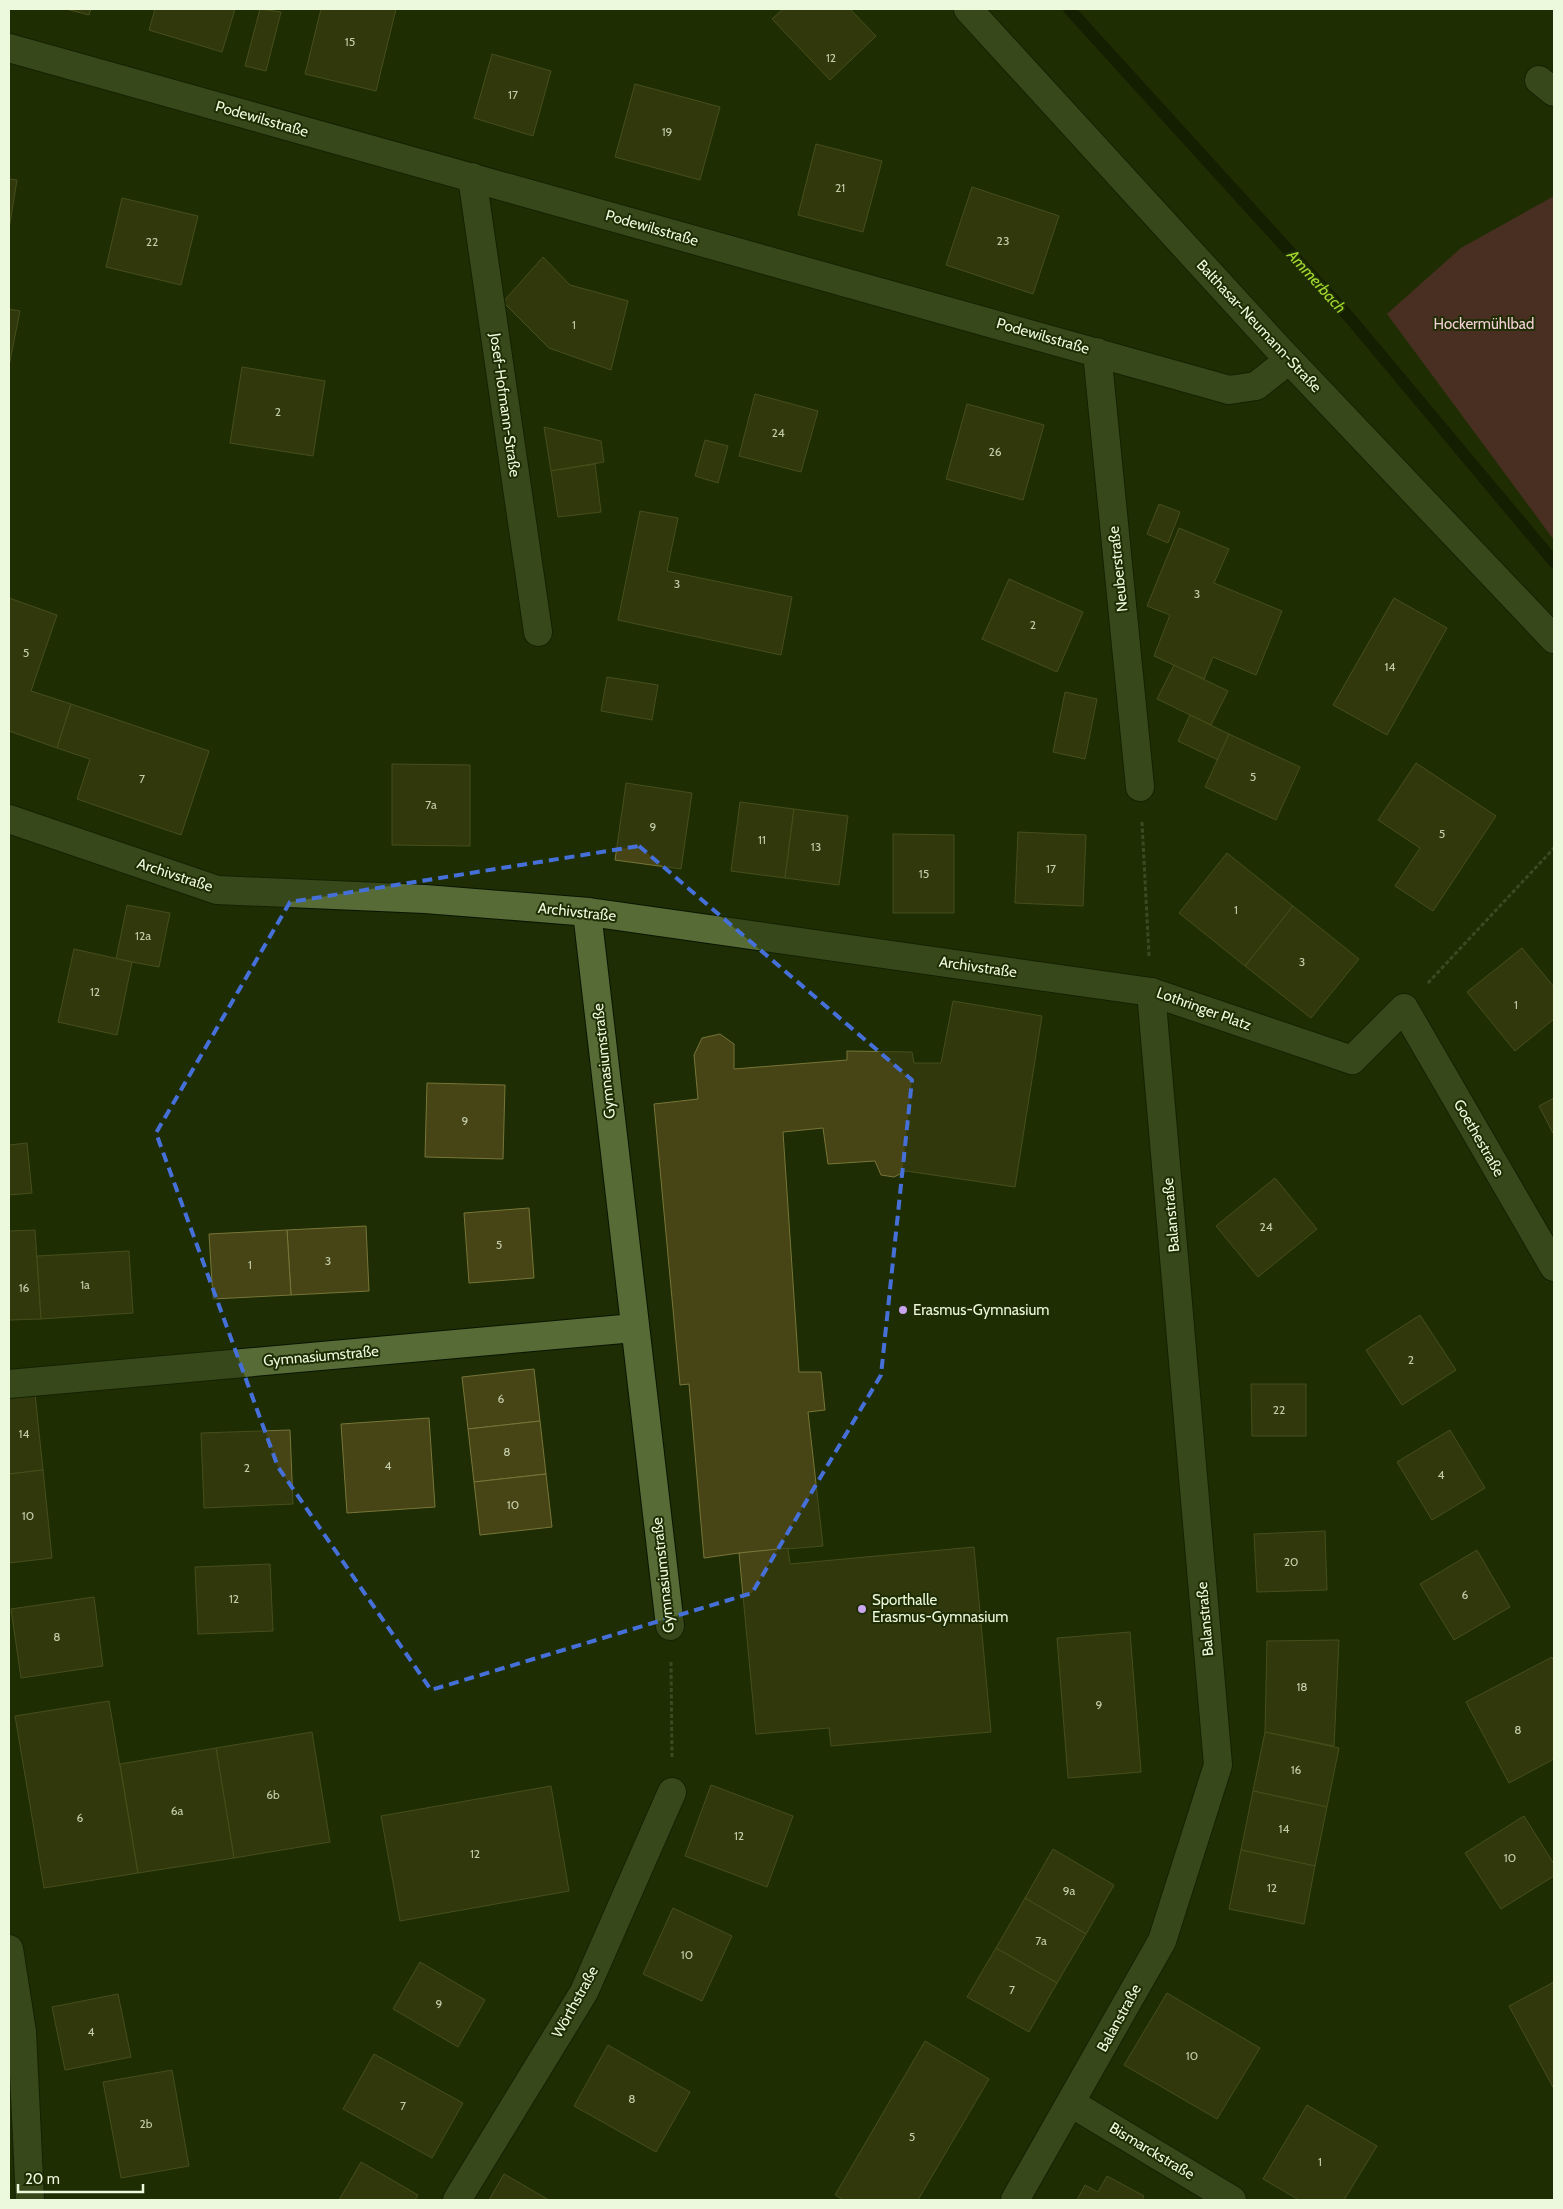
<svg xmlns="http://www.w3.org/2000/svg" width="1563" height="2209" font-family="Cabin,sans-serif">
  <rect width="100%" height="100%" fill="#1f2d04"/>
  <polygon fill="#7c3245" points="1554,196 1554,540 1387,314 1461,248"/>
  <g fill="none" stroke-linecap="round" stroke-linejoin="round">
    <polyline stroke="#080e01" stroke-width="12" points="1069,9 1350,318 1554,562"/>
  </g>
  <g fill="#474515" stroke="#777539">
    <polygon points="66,9 91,9 89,15"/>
    <polygon points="155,9 235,9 222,52 149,30"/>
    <polygon points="260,9 281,12 266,71 245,66"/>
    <polygon points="321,9 396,9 376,91 305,74"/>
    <polygon points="783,9 850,9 876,36 830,80 772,19"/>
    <polygon points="492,54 551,71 533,136 474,118"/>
    <polygon points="635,84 720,107 700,180 615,157"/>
    <polygon points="816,144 882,161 863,232 798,215"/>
    <polygon points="9,179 17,180 9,229"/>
    <polygon points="972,187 1059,216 1033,294 946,265"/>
    <polygon points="122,198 198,216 181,285 106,267"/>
    <polygon points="543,257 570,285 628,301 611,370 549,348 503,302"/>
    <polygon points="9,309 20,311 9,366"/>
    <polygon points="242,367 325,381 313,456 230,443"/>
    <polygon points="755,394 818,411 801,472 739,456"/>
    <polygon points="967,404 1044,425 1023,500 946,479"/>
    <polygon points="544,427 601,441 604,462 551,471"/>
    <polygon points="705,440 728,446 718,483 695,476"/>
    <polygon points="595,464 601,512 558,517 551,471"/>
    <polygon points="1159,504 1180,512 1168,543 1147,534"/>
    <polygon points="640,511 678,518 667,571 792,597 781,655 618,620"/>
    <polygon points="1179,528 1229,549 1214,583 1282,611 1256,675 1213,657 1204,679 1154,656 1170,615 1147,606"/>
    <polygon points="1009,579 1083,612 1057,672 982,639"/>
    <polygon points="9,598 57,615 31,691 71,704 57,748 9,731"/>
    <polygon points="1394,598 1447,628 1387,735 1333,705"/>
    <polygon points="1174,665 1228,691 1211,725 1157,699"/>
    <polygon points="607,677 658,685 652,720 601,711"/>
    <polygon points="1065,692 1097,699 1085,759 1053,752"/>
    <polygon points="71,704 209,751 181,835 77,799 90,759 57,748"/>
    <polygon points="1190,715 1229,734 1218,760 1178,741"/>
    <polygon points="1229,734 1300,767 1276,820 1205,787"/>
    <polygon points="1416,763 1496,816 1433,911 1395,886 1420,848 1378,820"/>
    <polygon points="392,764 470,765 470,846 392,845"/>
    <polygon points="626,783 692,793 681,869 615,860"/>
    <polygon points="740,802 794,809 785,878 731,871"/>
    <polygon points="794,809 848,816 839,885 785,878"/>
    <polygon points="1018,832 1086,835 1083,906 1015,903"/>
    <polygon points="893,834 954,835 954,913 893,913"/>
    <polygon points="1227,853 1293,906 1245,966 1179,913"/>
    <polygon points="127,905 170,913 159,967 116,959"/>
    <polygon points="1293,906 1359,959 1311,1018 1245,966"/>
    <polygon points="1522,948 1554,987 1554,1019 1515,1051 1467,992"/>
    <polygon points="74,949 132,962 117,1035 58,1022"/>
    <polygon points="953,1001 1042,1016 1015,1187 906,1171 894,1177 881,1175 875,1161 828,1164 823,1128 783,1132 799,1372 821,1372 825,1410 808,1412 823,1546 739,1553 704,1558 689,1384 680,1385 654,1104 698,1099 694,1055 702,1038 720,1034 734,1044 734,1069 847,1060 847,1051 912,1052 914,1063 941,1063"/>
    <polygon points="427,1083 505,1085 503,1159 425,1157"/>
    <polygon points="1554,1098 1554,1135 1539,1106"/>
    <polygon points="27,1143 32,1193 9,1195 9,1145"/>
    <polygon points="1275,1178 1317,1229 1258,1277 1216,1226"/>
    <polygon points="529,1208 534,1278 469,1283 464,1213"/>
    <polygon points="366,1226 369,1291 291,1295 287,1230"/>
    <polygon points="35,1230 41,1319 9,1320 9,1231"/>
    <polygon points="287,1230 291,1295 213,1299 209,1234"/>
    <polygon points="129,1251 133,1313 41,1319 37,1256"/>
    <polygon points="1420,1315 1456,1370 1402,1405 1366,1350"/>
    <polygon points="534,1369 540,1421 468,1429 462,1377"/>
    <polygon points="1251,1384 1306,1384 1306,1436 1252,1436"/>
    <polygon points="35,1394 43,1470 9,1474 9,1397"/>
    <polygon points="429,1418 435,1507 347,1513 341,1424"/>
    <polygon points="540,1421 546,1474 474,1482 468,1429"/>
    <polygon points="290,1430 293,1504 204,1508 201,1433"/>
    <polygon points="1450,1430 1485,1488 1432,1520 1397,1462"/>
    <polygon points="43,1470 52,1558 9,1563 9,1474"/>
    <polygon points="546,1474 552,1527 480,1535 474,1482"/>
    <polygon points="1325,1531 1327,1590 1257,1592 1254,1534"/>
    <polygon points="974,1547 991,1732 831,1746 829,1728 756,1734 739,1553 788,1548 790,1564"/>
    <polygon points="1477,1550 1510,1607 1454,1640 1420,1584"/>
    <polygon points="270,1564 273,1631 198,1634 195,1567"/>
    <polygon points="94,1597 103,1666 21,1678 11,1609"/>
    <polygon points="1130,1632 1141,1772 1068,1778 1057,1638"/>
    <polygon points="1339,1640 1334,1746 1265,1732 1267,1641"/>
    <polygon points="1552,1657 1554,1662 1554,1759 1509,1783 1466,1702"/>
    <polygon points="109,1701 138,1873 44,1888 15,1716"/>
    <polygon points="312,1732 330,1842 234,1858 216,1748"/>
    <polygon points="1265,1732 1339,1748 1327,1807 1253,1791"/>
    <polygon points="216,1748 234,1858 138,1873 120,1764"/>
    <polygon points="711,1785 793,1816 767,1887 685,1856"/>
    <polygon points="551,1786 569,1891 400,1921 381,1816"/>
    <polygon points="1253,1791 1327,1807 1315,1866 1241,1850"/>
    <polygon points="1524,1816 1554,1864 1554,1876 1501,1909 1465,1853"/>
    <polygon points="1053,1849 1114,1885 1086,1934 1025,1898"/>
    <polygon points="1241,1850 1315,1866 1304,1924 1229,1909"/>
    <polygon points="1025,1898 1086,1934 1057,1983 996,1948"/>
    <polygon points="673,1908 732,1936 702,2001 643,1974"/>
    <polygon points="996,1948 1057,1983 1029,2032 967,1997"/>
    <polygon points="420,1962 485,2000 458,2047 393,2009"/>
    <polygon points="1554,1982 1554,2089 1509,2006"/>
    <polygon points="1167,1993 1260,2048 1217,2119 1124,2065"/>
    <polygon points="118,1994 131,2057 65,2070 52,2007"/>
    <polygon points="925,2041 989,2079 918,2200 844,2200 835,2195"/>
    <polygon points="608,2045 690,2092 656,2152 574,2106"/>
    <polygon points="374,2054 463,2103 432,2158 343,2109"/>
    <polygon points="172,2070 189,2166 121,2178 103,2082"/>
    <polygon points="1307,2105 1377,2146 1344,2200 1299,2200 1263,2179"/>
    <polygon points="361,2162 418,2195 415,2200 339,2200"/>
    <polygon points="504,2174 549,2200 489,2200"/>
    <polygon points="1107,2176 1144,2196 1142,2200 1077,2200 1085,2185 1098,2192"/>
  </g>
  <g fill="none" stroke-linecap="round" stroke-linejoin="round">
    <g stroke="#0a1400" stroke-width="30">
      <g id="minor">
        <polyline points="968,9 1276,346 1554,639"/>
        <polyline points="9,48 1229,390 1256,386 1289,360"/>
        <polyline points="1539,80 1554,92"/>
        <polyline points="472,177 538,632"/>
        <polyline points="1097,352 1140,787"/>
        <polyline points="9,819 217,890 425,899 589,912 1151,992 1352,1060 1404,1008 1554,1267"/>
        <polyline points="587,912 670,1626"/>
        <polyline points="9,1384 634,1328"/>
        <polyline points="9,1949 22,2032 30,2200"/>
        <polyline points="1071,2103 1232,2200"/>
        <polyline points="457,2200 584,1992 672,1792"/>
        <polyline points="1015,2200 1162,1941 1218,1765 1151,992"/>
      </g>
    </g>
    <g stroke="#5f6d47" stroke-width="3" stroke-dasharray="4 2.5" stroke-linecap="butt">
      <polyline points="1142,822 1149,956"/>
      <polyline points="1428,983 1554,848"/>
      <polyline points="671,1662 672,1758"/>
    </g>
    <use href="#minor" stroke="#566b36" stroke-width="28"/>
  </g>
  <path d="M0 0H1563V2209H0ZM 639,846 L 912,1080 L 881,1375 L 752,1593 L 431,1690 L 278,1467 L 156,1133 L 290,902 Z" fill="#1f2d04" fill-opacity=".55" fill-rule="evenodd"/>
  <path fill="none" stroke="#4670d9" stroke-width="4" stroke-dasharray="10 6" stroke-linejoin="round" d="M 639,846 L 912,1080 L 881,1375 L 752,1593 L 431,1690 L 278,1467 L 156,1133 L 290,902 Z"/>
  <g fill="#c9a5ee" stroke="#1f2d04" stroke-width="2">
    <circle cx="903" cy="1310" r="5"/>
    <circle cx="862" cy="1609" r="5"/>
  </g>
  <g text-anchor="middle" stroke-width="4" stroke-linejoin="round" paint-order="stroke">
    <g font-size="12" fill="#c3ccaa">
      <text x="350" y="46">15</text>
      <text x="831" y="62">12</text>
      <text x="513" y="99">17</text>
      <text x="667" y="136">19</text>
      <text x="840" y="192">21</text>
      <text x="1003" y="245">23</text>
      <text x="152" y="246">22</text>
      <text x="574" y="329">1</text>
      <text x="278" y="416">2</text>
      <text x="778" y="437">24</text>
      <text x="995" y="456">26</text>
      <text x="677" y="588">3</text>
      <text x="1197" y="598">3</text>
      <text x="1033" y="629">2</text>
      <text x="26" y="657">5</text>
      <text x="1390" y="671">14</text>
      <text x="1253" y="781">5</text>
      <text x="142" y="783">7</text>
      <text x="431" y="809">7a</text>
      <text x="653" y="831">9</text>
      <text x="1442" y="838">5</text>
      <text x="762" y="844">11</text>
      <text x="816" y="851">13</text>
      <text x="1051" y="873">17</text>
      <text x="924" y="878">15</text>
      <text x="1236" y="914">1</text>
      <text x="143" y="940">12a</text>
      <text x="1302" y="966">3</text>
      <text x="95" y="996">12</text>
      <text x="1516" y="1009">1</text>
      <text x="465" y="1125">9</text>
      <text x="1266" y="1231">24</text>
      <text x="499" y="1249">5</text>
      <text x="328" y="1265">3</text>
      <text x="250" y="1269">1</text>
      <text x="85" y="1289">1a</text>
      <text x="24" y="1292">16</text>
      <text x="1411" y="1364">2</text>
      <text x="501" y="1403">6</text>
      <text x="1279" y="1414">22</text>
      <text x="24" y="1438">14</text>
      <text x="507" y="1456">8</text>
      <text x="388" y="1470">4</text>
      <text x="247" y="1472">2</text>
      <text x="1441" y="1479">4</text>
      <text x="513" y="1509">10</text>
      <text x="28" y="1520">10</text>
      <text x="1291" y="1566">20</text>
      <text x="1465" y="1599">6</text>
      <text x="234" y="1603">12</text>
      <text x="57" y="1641">8</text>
      <text x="1302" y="1691">18</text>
      <text x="1099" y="1709">9</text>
      <text x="1518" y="1734">8</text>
      <text x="1296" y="1774">16</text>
      <text x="273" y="1799">6b</text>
      <text x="177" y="1815">6a</text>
      <text x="80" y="1822">6</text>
      <text x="1284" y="1833">14</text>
      <text x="739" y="1840">12</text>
      <text x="475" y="1858">12</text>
      <text x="1510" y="1862">10</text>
      <text x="1272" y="1892">12</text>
      <text x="1069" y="1895">9a</text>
      <text x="1041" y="1945">7a</text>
      <text x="687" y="1959">10</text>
      <text x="1012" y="1994">7</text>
      <text x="439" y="2008">9</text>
      <text x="91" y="2036">4</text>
      <text x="1192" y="2060">10</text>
      <text x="632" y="2103">8</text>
      <text x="403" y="2110">7</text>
      <text x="146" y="2128">2b</text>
      <text x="912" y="2141">5</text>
      <text x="1320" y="2166">1</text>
    </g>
    <g font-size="15" fill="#ecf9dc" stroke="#1f2d04">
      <text transform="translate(262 119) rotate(16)" y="5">Podewilsstraße</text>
      <text transform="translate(652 228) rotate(16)" y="5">Podewilsstraße</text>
      <text transform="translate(1259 326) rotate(47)" y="5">Balthasar-Neumann-Straße</text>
      <text transform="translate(1043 336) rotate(16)" y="5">Podewilsstraße</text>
      <text transform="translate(505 405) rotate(82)" y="5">Josef-Hofmann-Straße</text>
      <text transform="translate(1118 569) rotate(-96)" y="5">Neuberstraße</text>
      <text transform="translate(175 875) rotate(18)" y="5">Archivstraße</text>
      <text transform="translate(577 912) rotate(6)" y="5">Archivstraße</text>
      <text transform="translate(978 967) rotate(8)" y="5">Archivstraße</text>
      <text transform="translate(1204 1009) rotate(20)" y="5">Lothringer Platz</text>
      <text transform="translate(604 1061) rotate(-96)" y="5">Gymnasiumstraße</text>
      <text transform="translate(1479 1138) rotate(60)" y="5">Goethestraße</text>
      <text transform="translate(1171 1215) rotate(-95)" y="5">Balanstraße</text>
      <text transform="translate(321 1356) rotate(-5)" y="5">Gymnasiumstraße</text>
      <text transform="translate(663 1575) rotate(-96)" y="5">Gymnasiumstraße</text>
      <text transform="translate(1205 1619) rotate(-95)" y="5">Balanstraße</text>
      <text transform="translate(575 2002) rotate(-61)" y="5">Wörthstraße</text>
      <text transform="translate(1119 2018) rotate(-61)" y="5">Balanstraße</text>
      <text transform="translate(1152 2151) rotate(31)" y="5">Bismarckstraße</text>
    </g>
    <g font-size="15" fill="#f2d0d6" stroke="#1f2d04">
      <text x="1484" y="329">Hockermühlbad</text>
    </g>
    <g font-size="15" fill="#ecf9dc" stroke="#1f2d04" text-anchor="start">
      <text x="913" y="1315">Erasmus-Gymnasium</text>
      <text x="872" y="1605">Sporthalle<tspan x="872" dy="17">Erasmus-Gymnasium</tspan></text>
    </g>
    <g font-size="16" font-style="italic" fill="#a2d92d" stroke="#1f2d04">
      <text transform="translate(1317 281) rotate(48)" y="6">Ammerbach</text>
    </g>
  </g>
  <rect width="1563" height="2209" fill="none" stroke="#ecf9dc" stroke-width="20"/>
  <path d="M18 2184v8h125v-8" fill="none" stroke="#ecf9dc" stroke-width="2.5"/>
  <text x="25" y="2184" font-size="15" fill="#ecf9dc" stroke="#1f2d04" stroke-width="4" paint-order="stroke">20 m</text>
</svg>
